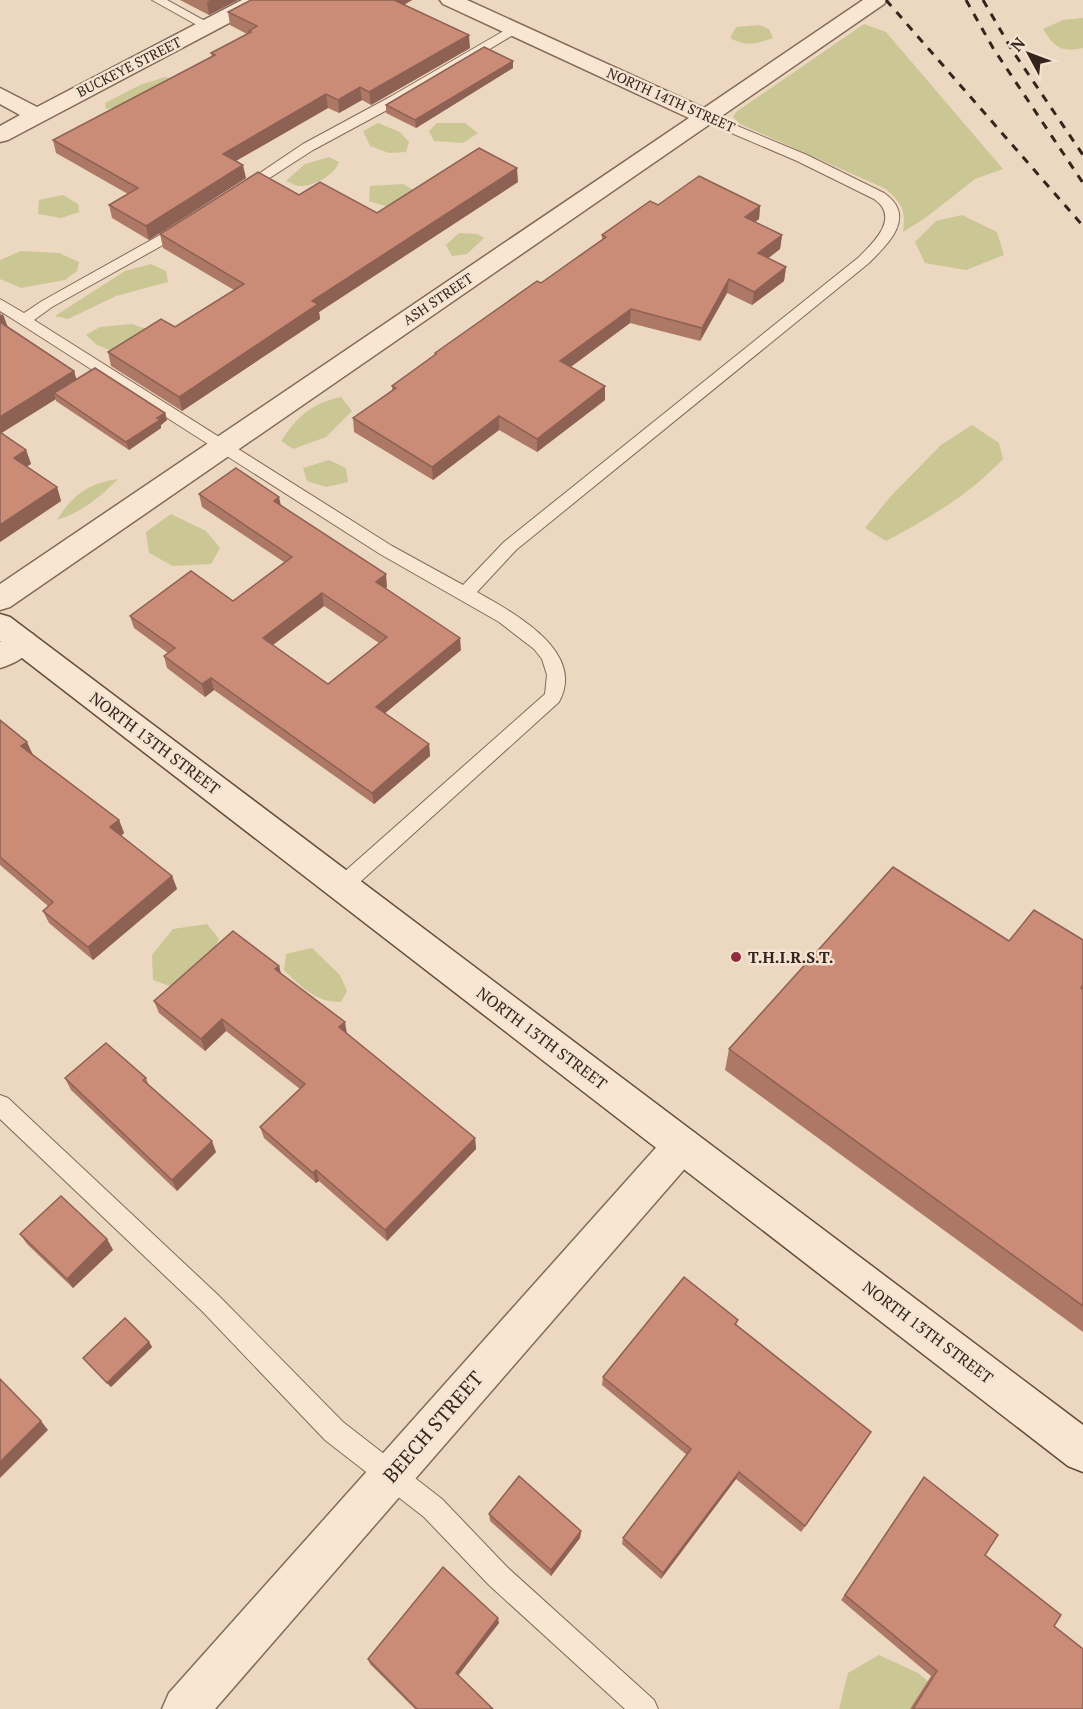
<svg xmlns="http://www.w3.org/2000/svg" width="1083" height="1709" font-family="'PT Serif',serif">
  <rect width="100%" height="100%" fill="#ecd7c0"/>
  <g fill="#cac795">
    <path d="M 1083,18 L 1083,48 C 1061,53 1054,47 1043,29 L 1063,20 Z"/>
    <path d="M 864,24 L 886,32 L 1003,169 L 975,179 L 924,219 L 903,232 C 906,209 902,204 886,189 L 740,124 L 733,117 L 736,112 Z"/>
    <path d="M 759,25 L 769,29 L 773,38 C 756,44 746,47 730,38 L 736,27 Z"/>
    <polygon points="165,77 173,79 130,105 106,109 105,103 140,85"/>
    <polygon points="378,123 400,132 409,142 406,152 389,153 370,146 363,131"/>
    <polygon points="437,123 465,123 478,133 463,143 434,141 429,131"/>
    <path d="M 329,157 L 339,162 C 335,175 313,187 299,186 C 295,186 290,182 286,181 L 305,164 Z"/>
    <polygon points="403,184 419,193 392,208 369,201 370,186"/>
    <polygon points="63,195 78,204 79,212 61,218 38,214 39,200"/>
    <polygon points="962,215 997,232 1004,255 966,270 925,263 915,242 936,221"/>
    <polygon points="459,233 477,234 484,238 467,254 452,256 446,245"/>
    <polygon points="21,251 59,253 79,262 77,271 65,280 21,288 0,279 0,260"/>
    <polygon points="151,264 166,271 168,282 116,296 68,319 55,316 125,271"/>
    <polygon points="132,324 149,330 117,353 97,345 86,335 100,327"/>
    <path d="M 341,397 L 352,411 L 326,437 L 293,449 L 281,441 C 298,416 310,404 341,397 Z"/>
    <path d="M 972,425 L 999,443 L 1003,459 C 970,494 928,519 886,541 L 865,528 L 890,497 L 941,445 Z"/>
    <polygon points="329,460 346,468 348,482 326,487 307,481 303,468"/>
    <path d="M 118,479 C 100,497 82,512 57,520 C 72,495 89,483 118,479 Z"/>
    <polygon points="171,514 206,531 220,548 211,564 173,566 149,553 146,532"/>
    <polygon points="207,924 219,939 211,957 172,987 153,980 152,955 173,929"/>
    <path d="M 312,948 L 340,975 L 347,991 L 341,1002 C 317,1003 300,986 284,970 L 286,954 Z"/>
    <polygon points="879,1655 918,1673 961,1709 839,1709 848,1673"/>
  </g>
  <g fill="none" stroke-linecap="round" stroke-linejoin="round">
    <g stroke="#856859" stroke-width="2">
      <g id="lane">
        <polygon points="152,0 167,0 214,26 208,30 204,29"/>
        <polygon points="514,25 518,26 520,29 518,32 400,103 313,150 248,192 238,192 236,189 303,144 390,97"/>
        <path d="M 706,113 L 807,155 L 884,193 C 917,216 889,243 869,263 L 516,550 L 477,592 C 512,612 587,651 559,702 L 349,892 L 342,894 L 335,892 L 332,886 L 335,880 L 545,694 L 547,675 L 542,659 L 534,649 L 499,622 L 380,554 L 19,323 L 0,311 L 0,299 L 24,313 L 42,301 L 178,225 L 188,225 L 190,228 L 188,231 L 52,307 L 34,320 L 392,546 L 463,585 L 504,542 L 859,257 C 875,241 900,217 874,199 L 797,161 L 701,120 L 699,117 Z"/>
        <polygon points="0,1095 8,1098 218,1295 343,1422 442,1499 507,1567 654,1700 658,1709 625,1709 489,1585 424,1517 325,1440 202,1311 0,1119"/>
      </g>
    </g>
    <g stroke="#856859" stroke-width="3">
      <g id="street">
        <polygon points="242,0 268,0 265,4 8,140 0,142 0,126 20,115 0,104 0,88 37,107"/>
        <polygon points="440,0 467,0 704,108 863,0 887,0 884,4 10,607 0,610 0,584 689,118 443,4"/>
        <path d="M 22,631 L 33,634 L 37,642 C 30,655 14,664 0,668 L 0,642 L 11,634 Z"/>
        <polygon points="682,1128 695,1133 701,1145 695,1157 215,1709 162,1709 169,1693 669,1133"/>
      </g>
    </g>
    <g stroke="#674a3c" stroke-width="3">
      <polygon id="secondary" points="0,614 10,617 1083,1425 1083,1472 1068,1466 0,641"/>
    </g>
    <use href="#lane" fill="#f8e6d3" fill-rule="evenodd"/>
    <use href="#street" fill="#f8e6d3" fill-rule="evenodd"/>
    <use href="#secondary" fill="#f8e6d3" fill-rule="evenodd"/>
    <g stroke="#35241d" stroke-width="3" stroke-dasharray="8 8" stroke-linecap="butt">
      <polyline points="886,0 1083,226"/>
      <polyline points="966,0 993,48 1083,183"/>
      <polyline points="983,0 1012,50 1083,155"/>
    </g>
  </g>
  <g fill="#ae7866" fill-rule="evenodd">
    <polygon points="180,0 238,0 209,15"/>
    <polygon points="251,0 412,0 404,5 470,48 371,105 362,100 339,113 328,108 236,161 246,178 149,240 112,218 109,205 128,194 56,153 53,140 212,57 211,53 247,34 230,25 228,12"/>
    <polygon points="513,61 513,68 416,128 386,113 386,105"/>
    <polygon points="518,182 319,312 320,319 182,411 111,366 108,352 175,327 234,290 163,248 160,234 299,195 377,213"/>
    <polygon points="658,205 760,206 759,219 755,222 782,235 780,249 768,258 786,267 784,281 752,305 727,293 700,341 630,323 570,367 605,400 537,452 499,430 433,480 354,432 353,418 392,390 392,386 435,355 435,353 541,283 602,241 602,235"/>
    <polygon points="0,312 8,327 74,371 76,379 165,413 167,420 161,425 161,428 129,450 56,401 56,399 1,433 26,450 31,464 27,466 57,487 61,501 0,542"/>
    <path d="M 199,494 L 281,505 L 387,587 L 385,588 L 461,650 L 385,713 L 429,744 L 430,756 L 374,804 L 214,690 L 205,697 L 167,668 L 164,656 L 168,653 L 134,628 L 130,616 L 233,601 L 284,562 L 202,507 ZM 324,606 L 379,643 L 328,684 L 273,645 Z"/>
    <polygon points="0,720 32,754 119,820 124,833 121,836 172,876 177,889 93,960 49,923 43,911 48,906 0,865"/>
    <polygon points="1083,940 1083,1332 725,1070 729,1049 1009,941"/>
    <polygon points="279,966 281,974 347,1034 475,1138 476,1149 387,1241 319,1181 316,1183 264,1138 260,1127 300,1089 226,1031 205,1051 159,1013 154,1001"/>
    <polygon points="65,1078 146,1078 149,1086 216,1152 177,1191 71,1090"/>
    <polygon points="20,1234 107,1239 113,1250 73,1288 27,1244"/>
    <polygon points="738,1320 736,1325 866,1440 801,1532 736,1479 661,1579 622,1544 623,1538 687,1455 602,1385 603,1377"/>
    <polygon points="149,1342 152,1347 111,1387 83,1358"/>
    <polygon points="924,1477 985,1555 1054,1626 1083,1709 910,1709 931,1676 841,1600"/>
    <polygon points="489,1514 581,1531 580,1538 551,1576 490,1521"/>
    <polygon points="499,1623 458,1675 493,1709 415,1709 370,1664 368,1659"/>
  </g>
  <g fill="#8d6153">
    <polygon points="210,0 238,0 209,15 207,2"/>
    <polygon points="391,0 412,0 392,11"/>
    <polygon points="469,35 470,48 371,105 369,92"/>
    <polygon points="513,61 513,68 416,128 415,120"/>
    <polygon points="360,87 362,100 339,113 338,100"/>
    <polygon points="326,94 328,108 225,167 223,154"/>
    <polygon points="243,165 246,178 149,240 146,226"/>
    <polygon points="517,168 518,182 319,312 320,319 182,411 179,397 312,301"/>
    <polygon points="760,206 759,219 743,231 745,217"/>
    <polygon points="782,235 780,249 757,267 758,253"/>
    <polygon points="786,267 784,281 752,305 754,292"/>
    <polygon points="729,279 727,293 700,341 702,328"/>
    <polygon points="631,309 630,323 560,375 560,361"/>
    <polygon points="3,314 8,328 0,333 0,316"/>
    <polygon points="74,371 78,385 54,393 56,399 0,434 0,417"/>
    <polygon points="605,386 605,400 537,452 537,439"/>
    <polygon points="165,413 167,420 161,425 161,428 129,450 126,442"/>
    <polygon points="499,416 499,430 433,480 432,467"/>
    <polygon points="26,450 31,464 19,471 14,458"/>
    <polygon points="57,487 61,501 0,542 0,525"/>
    <polygon points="279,497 282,510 274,501"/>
    <polygon points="386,574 387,587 377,594 376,582"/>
    <polygon points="322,593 324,606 266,650 263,638"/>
    <polygon points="460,638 461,650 378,719 376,707"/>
    <polygon points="211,678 214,690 205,697 202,684"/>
    <polygon points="27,742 33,755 21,746"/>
    <polygon points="429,744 430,756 374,804 372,793"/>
    <polygon points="119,820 124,833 115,840 110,827"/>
    <polygon points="172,876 177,889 93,960 88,947"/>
    <polygon points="279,966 282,978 275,969"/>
    <polygon points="222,1019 226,1031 205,1051 201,1039"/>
    <polygon points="345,1022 347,1034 339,1027"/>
    <polygon points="475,1138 476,1149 387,1241 385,1230"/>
    <polygon points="212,1141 216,1152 177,1191 172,1180"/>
    <polygon points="316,1170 319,1181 316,1183 313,1173"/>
    <polygon points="107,1239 113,1250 73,1288 67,1279"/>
    <polygon points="149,1342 152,1347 111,1387 107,1383"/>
    <polygon points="41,1421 48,1430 0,1478 0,1462"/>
    <polygon points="871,1432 866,1440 801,1532 805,1526"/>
    <polygon points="739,1472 736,1479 661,1579 663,1573"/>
    <polygon points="581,1531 580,1538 551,1576 551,1570"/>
    <polygon points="498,1618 499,1623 457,1677 456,1673"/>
  </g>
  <g fill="#ca8b77" stroke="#8d6153" stroke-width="1.5" fill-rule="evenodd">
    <polygon points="251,0 394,0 469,35 369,92 360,87 338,100 326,94 223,154 243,165 146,226 109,205 138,188 53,140 215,55 211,53 251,32 249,31 257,26 228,12"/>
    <polygon points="484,47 513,61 415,120 386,105"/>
    <polygon points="479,148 517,168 312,301 318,304 179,397 108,352 161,319 175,327 244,284 160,234 258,172 299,195 320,182 377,213"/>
    <polygon points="699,176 760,206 745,217 782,235 758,253 786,267 754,292 729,279 702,328 631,309 560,361 605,386 537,439 499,416 432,467 353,418 396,388 392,386 436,354 435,353 537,281 541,283 606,237 602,235 650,201 658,205"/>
    <polygon points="0,322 74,371 0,417"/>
    <polygon points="95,368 165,413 157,418 160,420 126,442 54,393"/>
    <polygon points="0,432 26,450 14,458 57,487 0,525"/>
    <path d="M 236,468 L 279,497 L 274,501 L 386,574 L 376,582 L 460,638 L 376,707 L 429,744 L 372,793 L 211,678 L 202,684 L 164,656 L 175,648 L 130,616 L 191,571 L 233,601 L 292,557 L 199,494 ZM 322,593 L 387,637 L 328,684 L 263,638 Z"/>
    <polygon points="0,720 27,742 21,746 119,820 110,827 172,876 88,947 43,911 53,902 0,857"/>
    <polygon points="893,867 1009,941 1034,910 1083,940 1083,985 1081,988 1083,989 1083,1306 729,1049"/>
    <polygon points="233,931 279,966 275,969 345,1022 339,1027 475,1138 385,1230 316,1170 313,1173 260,1127 305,1084 222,1019 201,1039 154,1001"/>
    <polygon points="106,1043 146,1078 143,1080 212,1141 172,1180 65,1078"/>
    <polygon points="61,1196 107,1239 67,1279 20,1234"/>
    <polygon points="684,1277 738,1320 735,1324 871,1432 805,1526 739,1472 663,1573 623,1538 691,1449 603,1377"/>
    <polygon points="125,1318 149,1342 107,1383 83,1358"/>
    <polygon points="0,1379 41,1421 0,1462"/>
    <polygon points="519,1476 581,1531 551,1570 489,1514"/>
    <polygon points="924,1477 998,1535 985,1555 1061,1615 1054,1626 1083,1649 1083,1709 913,1709 937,1671 845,1595"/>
    <polygon points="443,1567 498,1618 456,1673 493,1709 417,1709 368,1659"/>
  </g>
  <circle fill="#922b3e" stroke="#f4e3d0" stroke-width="2" cx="736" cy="957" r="6"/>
  <g text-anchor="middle" stroke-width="5" stroke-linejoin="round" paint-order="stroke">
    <g font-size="14" fill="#35241d" stroke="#f4e3d0">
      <text transform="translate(129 67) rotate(-27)" y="5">BUCKEYE STREET</text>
      <text transform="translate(671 100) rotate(24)" y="5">NORTH 14TH STREET</text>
      <text transform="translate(438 299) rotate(-34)" y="5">ASH STREET</text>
    </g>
    <g font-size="16" fill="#35241d" stroke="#f4e3d0">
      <text transform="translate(155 743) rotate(37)" y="6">NORTH 13TH STREET</text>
      <text transform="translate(542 1038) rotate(37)" y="6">NORTH 13TH STREET</text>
      <text transform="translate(928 1332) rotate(37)" y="6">NORTH 13TH STREET</text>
    </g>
    <g font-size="16" font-weight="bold" fill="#35241d" stroke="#f4e3d0" text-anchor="start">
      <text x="748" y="963">T.H.I.R.S.T.</text>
    </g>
    <g font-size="20" fill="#35241d" stroke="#f4e3d0">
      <text transform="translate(433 1427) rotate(-49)" y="7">BEECH STREET</text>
    </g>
  </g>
  <g transform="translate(1029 54) rotate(311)" stroke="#f4e3d0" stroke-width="4.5" paint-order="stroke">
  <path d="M0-4.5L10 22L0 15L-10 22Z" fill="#35241d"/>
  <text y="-9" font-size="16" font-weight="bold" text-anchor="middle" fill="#35241d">N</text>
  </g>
</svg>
